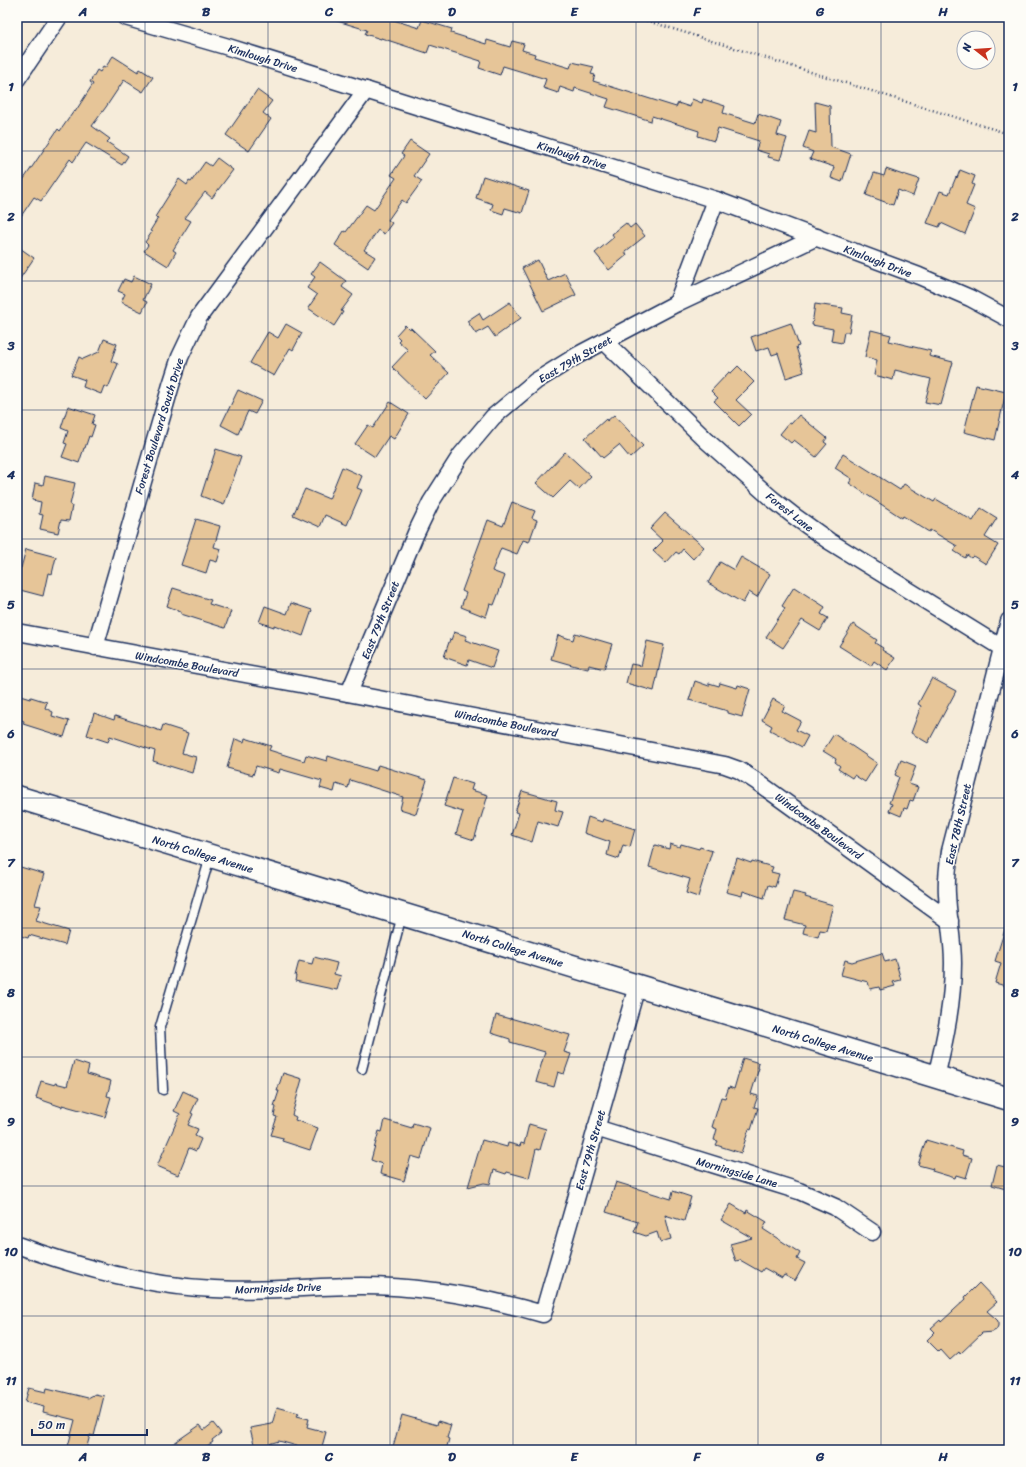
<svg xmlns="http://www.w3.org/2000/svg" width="1026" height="1467" font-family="Sriracha,sans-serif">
  <rect width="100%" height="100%" fill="#f6ecda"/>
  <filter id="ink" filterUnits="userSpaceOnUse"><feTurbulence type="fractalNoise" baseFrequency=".025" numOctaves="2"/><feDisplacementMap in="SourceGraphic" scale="8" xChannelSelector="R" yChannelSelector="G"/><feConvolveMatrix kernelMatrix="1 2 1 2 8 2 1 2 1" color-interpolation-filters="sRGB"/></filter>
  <g filter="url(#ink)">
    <g fill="#e6c598" stroke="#1b2f5e">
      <polygon points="335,17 384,17 419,28 422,20 452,29 451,33 486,44 487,40 510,47 512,41 524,44 522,50 535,54 534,57 570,68 572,62 594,67 591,74 595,75 593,81 676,107 678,103 690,107 692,99 702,103 703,99 725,106 723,113 755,123 758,114 781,122 777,135 787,138 780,160 768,157 769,154 756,150 759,141 718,128 714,141 698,136 699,131 652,116 651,121 606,107 609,99 575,88 574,92 560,87 558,93 543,88 546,79 503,66 500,75 479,68 481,61 430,45 427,53 381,38 381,39 365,34 367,30 334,20"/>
      <polygon points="113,56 138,72 140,69 153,77 143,92 124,80 106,107 92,126 110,139 107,142 128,156 122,165 86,143 73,162 70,159 41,201 34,197 17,222 17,189 58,129 60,131 74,111 75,112 93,84 90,82 97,70 100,72 103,67 105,68"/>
      <polygon points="257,90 272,101 263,113 271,119 249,151 226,135"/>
      <polygon points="815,102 830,106 831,147 851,154 842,182 831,178 834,167 810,159 813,152 803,148 809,131 816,133"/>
      <polygon points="410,141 429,154 414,176 422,181 406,203 402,200 388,220 392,223 384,234 378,230 364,250 375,257 368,268 335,245 344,231 346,232 366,205 374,210 396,178 391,175 404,156 401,154"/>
      <polygon points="217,158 233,170 212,198 205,192 185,218 191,221 173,250 176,252 168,266 144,251 148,245 145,242 152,232 150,231 158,218 155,217 179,179 187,185 189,181 191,182 205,162 211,166"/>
      <polygon points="886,169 903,175 903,174 919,179 913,196 898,190 893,205 866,195 874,173 884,176"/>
      <polygon points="960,170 975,176 972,184 974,185 966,205 975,209 965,234 941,223 939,227 927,223 940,191 949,194 956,177 957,178"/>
      <polygon points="483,176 529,191 522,213 505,208 503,214 491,210 493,204 476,198"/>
      <polygon points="626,223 630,228 635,224 645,236 625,252 627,255 609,270 595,253 614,237 612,234"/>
      <polygon points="17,246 34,258 17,283"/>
      <polygon points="538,260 548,281 565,273 576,295 543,311 522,268"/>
      <polygon points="320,262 346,281 342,287 353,295 341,311 343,312 334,326 308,308 317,295 307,288 315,277 311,274"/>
      <polygon points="134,276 151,284 143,300 147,302 142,312 121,302 125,294 118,291 124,279 131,282"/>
      <polygon points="510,302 521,318 495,337 488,327 476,334 467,321 479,313 483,320"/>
      <polygon points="815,304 843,308 842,313 852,315 849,332 844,332 842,343 831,341 833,329 812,325"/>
      <polygon points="791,323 799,346 796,347 804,372 786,378 778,353 772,355 769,347 756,351 751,337"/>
      <polygon points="286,324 302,333 293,350 290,348 274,376 250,363 268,332 278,338"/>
      <polygon points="405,325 409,329 411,328 435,351 430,355 449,373 425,399 392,367 408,350 398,341 400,339 396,335"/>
      <polygon points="871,330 891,335 889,341 931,351 929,356 953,362 941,405 925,402 931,379 895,370 893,380 874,375 877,360 865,357"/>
      <polygon points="104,339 117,344 111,361 118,364 108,388 104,386 101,394 83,387 85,380 71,375 79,357 83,359 99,352"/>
      <polygon points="738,366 754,382 736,400 751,414 739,426 714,401 718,398 711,391 729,372 731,373"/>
      <polygon points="976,385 1006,392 995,440 964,432"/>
      <polygon points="238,390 262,401 255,414 248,411 238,434 221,425"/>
      <polygon points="390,402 409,414 394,439 389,436 375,457 355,444 368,425 373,428"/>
      <polygon points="68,406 95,415 92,424 95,425 91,437 89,436 85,448 84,448 79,463 62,457 67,444 64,443 68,431 61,428"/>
      <polygon points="614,415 643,446 630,458 619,445 603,458 585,438 606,419 607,421"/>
      <polygon points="799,415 827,438 824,442 827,444 816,457 794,440 791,443 780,434 789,423 791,424"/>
      <polygon points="216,449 241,457 224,505 201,496"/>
      <polygon points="565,452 591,476 579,489 570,481 553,498 536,483"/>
      <polygon points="843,454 900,490 904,484 934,502 936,499 973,521 981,508 997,518 985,537 998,545 986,564 973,556 971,558 967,555 965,558 954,551 957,546 930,530 929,532 903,516 902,518 849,483 852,479 835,468"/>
      <polygon points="342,467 362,476 357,488 362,490 347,525 325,515 320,527 293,515 305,489 329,499"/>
      <polygon points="45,476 75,483 70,505 72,506 69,521 61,520 58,533 40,529 43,515 39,514 41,502 32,500 35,483 43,485"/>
      <polygon points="512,502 535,511 532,518 537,520 529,542 523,540 517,554 501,548 492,571 505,576 494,605 490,604 486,617 461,607 466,593 462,591 488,520 503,526"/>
      <polygon points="665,513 704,547 693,559 683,549 679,554 676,552 666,563 653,551 663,541 650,529"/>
      <polygon points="196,519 220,526 214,547 221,549 217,562 210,560 206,573 181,565"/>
      <polygon points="26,549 56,557 52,574 48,573 43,596 20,590 21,587 17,586 17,567 21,568"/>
      <polygon points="741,557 770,574 757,597 749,592 743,603 708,583 720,562 734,570"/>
      <polygon points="794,587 825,607 821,614 828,618 820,631 802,620 783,648 766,637 785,608 782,606"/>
      <polygon points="173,588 211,600 209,604 231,611 225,628 181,614 181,612 177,611 177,610 167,606"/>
      <polygon points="291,603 312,610 303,636 274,625 274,627 259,622 265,606 287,614"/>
      <polygon points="853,624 877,640 875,643 883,648 882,650 895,658 887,670 874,661 871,666 839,646"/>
      <polygon points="454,632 467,636 465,640 498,651 492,668 469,660 467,665 444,657 450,639 451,640"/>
      <polygon points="575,633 612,644 604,669 589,665 588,669 579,667 551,659 558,635 573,640"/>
      <polygon points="647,641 664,645 654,691 626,683 631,664 641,666"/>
      <polygon points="932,678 956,691 928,743 911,733 921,706 918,704"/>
      <polygon points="695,681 709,686 709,683 719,686 720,683 737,688 738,685 750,689 742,717 728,713 728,711 689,700"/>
      <polygon points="17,695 30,699 31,697 47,702 45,708 53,712 52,716 69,721 64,737 23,724 24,721 17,719"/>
      <polygon points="773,699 785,706 782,711 801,721 796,730 808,736 802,747 770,730 772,726 762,720"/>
      <polygon points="94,713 114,720 115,716 161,731 163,725 188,733 182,753 196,757 192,773 153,761 155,751 110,736 108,742 87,735"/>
      <polygon points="834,734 877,763 865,782 854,775 852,778 838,769 840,766 835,762 836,759 823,751"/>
      <polygon points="245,738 271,746 269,750 304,761 306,755 327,761 328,756 376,771 378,765 427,780 416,814 400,809 403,797 350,780 348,788 336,784 334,792 320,788 322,781 280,769 279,773 256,766 253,775 227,768 235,739 244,742"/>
      <polygon points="901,760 916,766 909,784 918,787 913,801 910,800 907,809 904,808 901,816 889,811 892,804 889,803 899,777 895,775"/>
      <polygon points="453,778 473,784 471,790 488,795 474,840 456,834 463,812 444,806"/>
      <polygon points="522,791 557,801 555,810 563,812 558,827 538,821 532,842 512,835 519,813 515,812"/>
      <polygon points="588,817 602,822 603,819 635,829 630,847 623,845 619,859 607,855 610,842 584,833"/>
      <polygon points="670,844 680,847 681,844 699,849 700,847 712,851 698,897 686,893 690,879 649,867 655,845 669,849"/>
      <polygon points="737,858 751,863 752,861 773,867 771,872 779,874 775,887 768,885 764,898 743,891 742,896 726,892"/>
      <polygon points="17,866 44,874 35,905 41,906 36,921 69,931 65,945 29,935 28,938 17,935"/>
      <polygon points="793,892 806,895 805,897 833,905 826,931 820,930 818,937 803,933 805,925 785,920"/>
      <polygon points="1006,926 1009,927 1009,987 995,983 1001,963 995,961"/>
      <polygon points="882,953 885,962 895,959 901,980 893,982 895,986 880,990 879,987 870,989 868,982 841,975 845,960 852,962"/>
      <polygon points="314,957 337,963 334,974 341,976 337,990 295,981 296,976 295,976 299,961 312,964"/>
      <polygon points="496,1015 510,1019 510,1018 570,1035 564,1052 571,1054 564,1074 558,1072 554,1087 536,1082 545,1052 510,1042 510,1039 491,1033"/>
      <polygon points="743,1058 759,1063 758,1068 759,1068 751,1094 758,1096 754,1107 758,1108 751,1130 749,1129 741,1153 716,1145 718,1141 714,1140 717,1129 712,1127 721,1097 725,1098 729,1087 734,1089"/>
      <polygon points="74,1061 89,1066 87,1074 111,1081 107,1096 111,1097 105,1117 62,1105 62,1107 36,1098 41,1081 55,1085 55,1083 67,1086"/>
      <polygon points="283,1073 302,1079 292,1115 296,1117 295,1120 318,1128 310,1150 282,1141 283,1138 271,1135 277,1117 274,1116 276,1107 274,1106 279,1091 277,1091"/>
      <polygon points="183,1091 198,1098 191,1113 193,1114 188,1125 198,1129 195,1136 201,1139 196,1151 189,1148 178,1175 157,1166 180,1114 174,1111"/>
      <polygon points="385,1120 412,1128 413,1123 430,1128 421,1159 411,1156 404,1181 380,1174 382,1164 371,1160 379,1131 382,1132"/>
      <polygon points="529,1124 546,1129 540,1150 536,1149 529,1178 507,1172 506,1174 494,1170 490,1184 484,1183 468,1187 482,1140 507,1147 508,1143 520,1146 521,1143 524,1144"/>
      <polygon points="926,1140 963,1151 962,1155 972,1158 966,1178 956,1175 955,1178 932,1171 933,1169 918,1165"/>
      <polygon points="997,1165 1009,1168 1009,1190 992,1185"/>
      <polygon points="616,1182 671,1199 673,1191 691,1197 684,1221 665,1215 671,1239 660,1242 657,1232 646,1236 634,1232 638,1222 606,1212"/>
      <polygon points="731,1204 746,1213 747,1210 767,1222 763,1229 800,1253 797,1259 805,1263 795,1281 784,1275 782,1278 764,1268 761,1272 740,1260 736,1261 730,1244 752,1238 721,1220"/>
      <polygon points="979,1283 997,1302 987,1311 995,1318 998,1321 998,1326 996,1330 992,1332 982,1333 960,1354 959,1352 950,1360 941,1350 939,1352 927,1340 935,1332 931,1328 940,1320 941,1322 966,1299 965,1297"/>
      <polygon points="29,1388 46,1392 47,1388 88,1398 95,1394 104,1396 94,1436 90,1435 86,1450 67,1450 75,1420 43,1412 44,1407 25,1402"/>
      <polygon points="277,1407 299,1413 297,1416 309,1419 307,1427 326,1432 321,1450 311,1450 279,1441 255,1448 250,1428 272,1424"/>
      <polygon points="402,1415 437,1425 438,1421 451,1425 447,1438 449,1439 446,1450 392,1450"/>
      <polygon points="213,1423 221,1433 212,1440 213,1442 201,1450 164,1450 200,1425 204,1430"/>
    </g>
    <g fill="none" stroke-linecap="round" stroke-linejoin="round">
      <g stroke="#1b2f5e" stroke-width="11">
        <g id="lane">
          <polyline points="362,1069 402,915"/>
          <polyline points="163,1090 160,1027 210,857"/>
        </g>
      </g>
      <g stroke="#1b2f5e" stroke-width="19">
        <g id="street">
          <polyline points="125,17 225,46 716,200 919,276 970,298 1009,319"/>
          <polyline points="17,79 59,17"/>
          <polyline points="677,303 716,200"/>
          <polyline points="604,341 707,441 771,498 794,516 829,541 1002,648"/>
          <polyline points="17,632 300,684 725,765 739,770 756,781 950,921"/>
          <polyline points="95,647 171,385 180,357 199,317 366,90"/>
          <polyline points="349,693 416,533 431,502 461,455 493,417 536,381 578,355 677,303 817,237"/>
          <path d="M 936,1077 C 945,1040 953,1002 953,963 C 953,940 948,917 947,894 C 946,880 948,865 950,851 L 1009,621"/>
          <polyline points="596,1128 799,1191 835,1207 872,1232"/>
          <path d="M 17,1245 C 80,1268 146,1286 214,1289 C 263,1292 312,1286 361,1286 C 423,1286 484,1297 543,1314 L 637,986"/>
        </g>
      </g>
      <g stroke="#1b2f5e" stroke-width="25">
        <polyline id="secondary" points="17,797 1009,1099"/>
      </g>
      <polyline stroke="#1b2f5e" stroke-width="2.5" stroke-dasharray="1 3" stroke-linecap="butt" points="635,17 1009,134"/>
      <use href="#lane" stroke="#fdfcf7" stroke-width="8"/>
      <use href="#street" stroke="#fdfcf7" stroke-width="16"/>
      <use href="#secondary" stroke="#fdfcf7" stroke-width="22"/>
    </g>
  </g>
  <path fill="none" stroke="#1b2f5e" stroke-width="1" stroke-opacity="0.55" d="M 145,17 L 145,1450M 268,17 L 268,1450M 390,17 L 390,1450M 513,17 L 513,1450M 636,17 L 636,1450M 758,17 L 758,1450M 881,17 L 881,1450M 17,151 L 1009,151M 17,281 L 1009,281M 17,410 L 1009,410M 17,539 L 1009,539M 17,669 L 1009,669M 17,798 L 1009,798M 17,928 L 1009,928M 17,1057 L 1009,1057M 17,1186 L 1009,1186M 17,1316 L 1009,1316"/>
  <g text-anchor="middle" stroke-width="3.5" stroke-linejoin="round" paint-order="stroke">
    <g font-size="11" fill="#1b2f5e" stroke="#fdfcf7">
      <text transform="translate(263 58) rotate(17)" y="4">Kimlough Drive</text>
      <text transform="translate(572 155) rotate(17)" y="4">Kimlough Drive</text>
      <text transform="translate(878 261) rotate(21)" y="4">Kimlough Drive</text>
      <text transform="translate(575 359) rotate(-30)" y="4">East 79th Street</text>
      <text transform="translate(159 426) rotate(-73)" y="4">Forest Boulevard South Drive</text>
      <text transform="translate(790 512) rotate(38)" y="4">Forest Lane</text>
      <text transform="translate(380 620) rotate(-68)" y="4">East 79th Street</text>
      <text transform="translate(187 664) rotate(10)" y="4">Windcombe Boulevard</text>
      <text transform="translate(506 723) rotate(11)" y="4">Windcombe Boulevard</text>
      <text transform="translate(958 824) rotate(-77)" y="4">East 78th Street</text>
      <text transform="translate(819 826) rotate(36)" y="4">Windcombe Boulevard</text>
      <text transform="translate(203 854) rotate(17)" y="4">North College Avenue</text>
      <text transform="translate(513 948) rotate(17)" y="4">North College Avenue</text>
      <text transform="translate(823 1043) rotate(17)" y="4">North College Avenue</text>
      <text transform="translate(590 1150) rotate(-74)" y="4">East 79th Street</text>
      <text transform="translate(737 1172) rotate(16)" y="4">Morningside Lane</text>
      <text transform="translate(278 1288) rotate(-2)" y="4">Morningside Drive</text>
    </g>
  </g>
  <rect width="1026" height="1467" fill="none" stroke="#fdfcf7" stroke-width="44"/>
  <g transform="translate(976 50) rotate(287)"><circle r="19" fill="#fdfcf7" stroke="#a3aaba"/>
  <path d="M0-3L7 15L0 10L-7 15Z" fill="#c8321e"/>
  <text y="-6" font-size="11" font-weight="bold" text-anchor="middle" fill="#1b2f5e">N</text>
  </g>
  <path d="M32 1429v6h115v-6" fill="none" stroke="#1b2f5e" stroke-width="2"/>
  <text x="38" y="1429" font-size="12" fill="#1b2f5e" stroke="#fdfcf7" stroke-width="3" paint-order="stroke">50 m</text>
  <rect x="22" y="22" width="982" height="1423" fill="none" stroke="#1b2f5e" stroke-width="1.5"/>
  <g font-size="13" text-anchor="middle" font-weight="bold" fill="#1b2f5e">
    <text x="83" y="16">A</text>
    <text x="206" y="16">B</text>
    <text x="329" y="16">C</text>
    <text x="452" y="16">D</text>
    <text x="574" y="16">E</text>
    <text x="697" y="16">F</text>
    <text x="820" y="16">G</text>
    <text x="943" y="16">H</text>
    <text x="11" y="91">1</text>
    <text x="1015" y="91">1</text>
    <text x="11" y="221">2</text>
    <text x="1015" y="221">2</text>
    <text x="11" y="350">3</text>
    <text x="1015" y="350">3</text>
    <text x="11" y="479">4</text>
    <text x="1015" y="479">4</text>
    <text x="11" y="609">5</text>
    <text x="1015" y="609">5</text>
    <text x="11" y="738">6</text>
    <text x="1015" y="738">6</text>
    <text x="11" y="867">7</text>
    <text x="1015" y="867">7</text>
    <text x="11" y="997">8</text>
    <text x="1015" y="997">8</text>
    <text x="11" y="1126">9</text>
    <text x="1015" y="1126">9</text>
    <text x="11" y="1256">10</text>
    <text x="1015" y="1256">10</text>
    <text x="11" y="1385">11</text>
    <text x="1015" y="1385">11</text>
    <text x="83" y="1461">A</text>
    <text x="206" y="1461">B</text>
    <text x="329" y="1461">C</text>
    <text x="452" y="1461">D</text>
    <text x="574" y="1461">E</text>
    <text x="697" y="1461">F</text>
    <text x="820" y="1461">G</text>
    <text x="943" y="1461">H</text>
  </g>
</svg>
